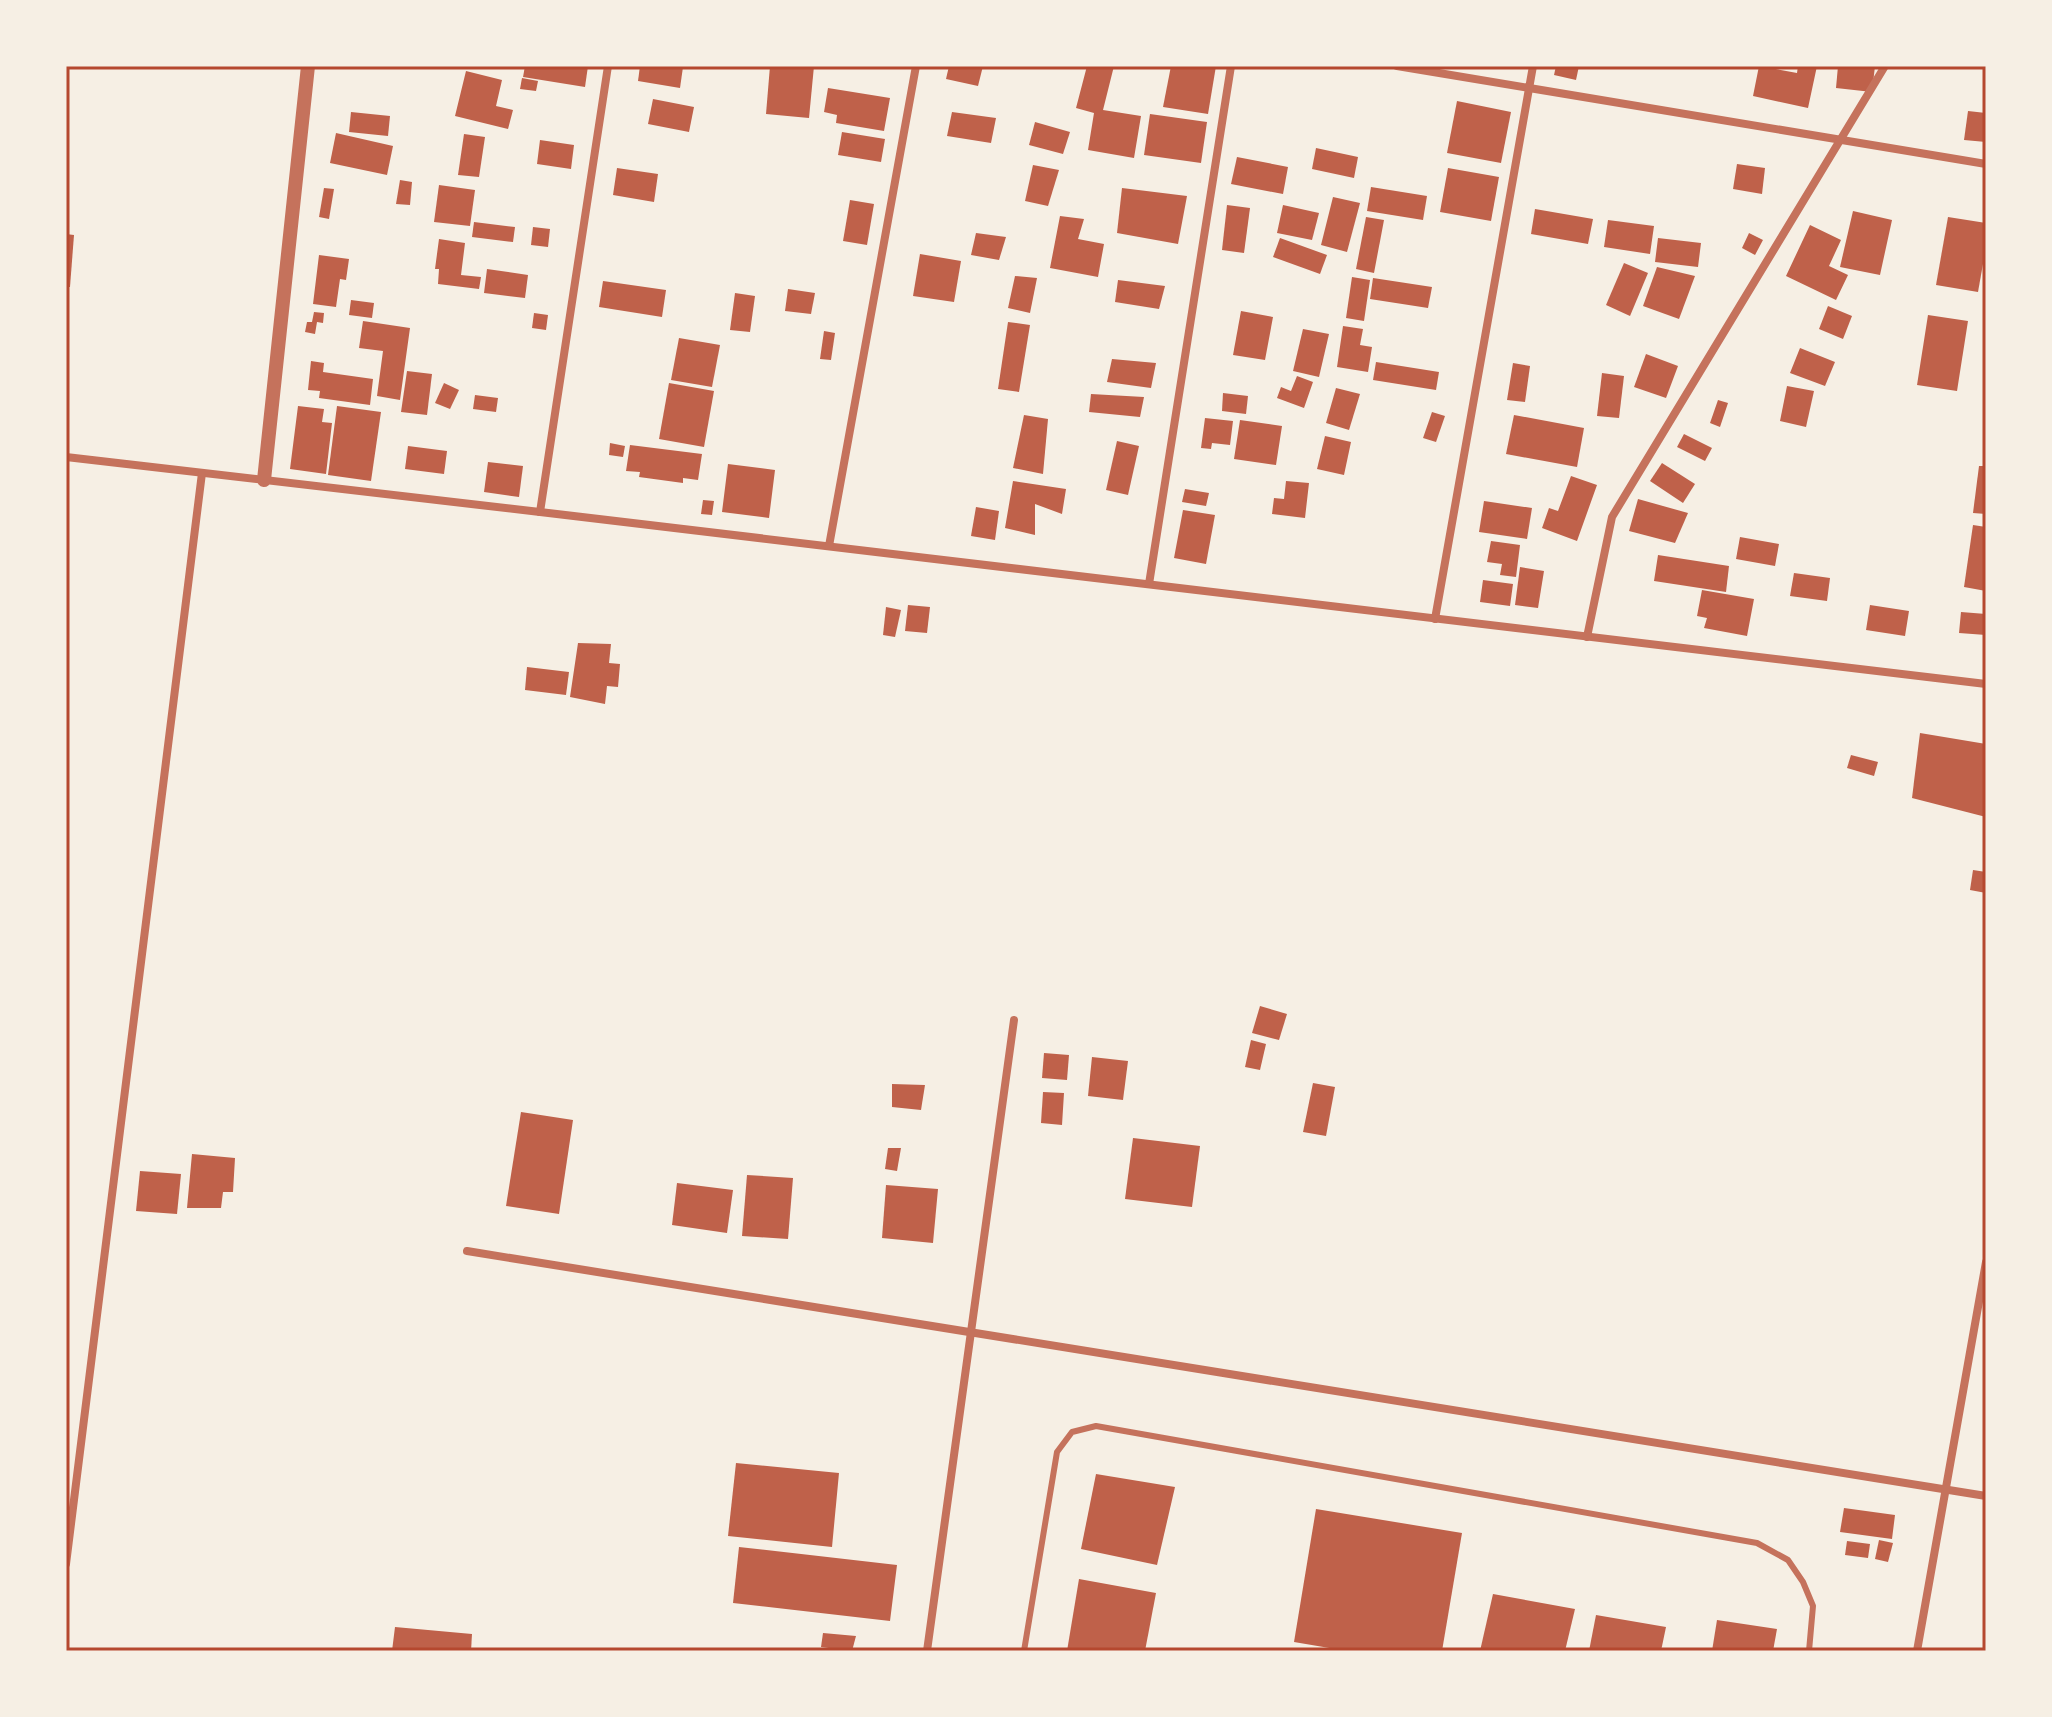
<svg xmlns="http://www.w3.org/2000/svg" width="2052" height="1717" font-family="Montserrat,sans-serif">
  <rect width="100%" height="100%" fill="#f6efe4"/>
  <g fill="#bf614a">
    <polygon points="525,66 588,66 585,87 523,77"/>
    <polygon points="640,66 683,67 680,88 638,81"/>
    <polygon points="770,66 814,66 809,118 766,114"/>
    <polygon points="949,66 983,66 978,86 946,79"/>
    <polygon points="1087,66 1114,66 1103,110 1141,116 1134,158 1088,150 1094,113 1076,108"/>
    <polygon points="1171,66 1216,66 1208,114 1163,107"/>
    <polygon points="1556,66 1579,66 1576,80 1554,75"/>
    <polygon points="1759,66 1797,73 1798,66 1817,66 1808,108 1753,96"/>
    <polygon points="1838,66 1875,66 1872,92 1836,88"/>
    <polygon points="466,71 502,80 496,106 513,110 508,129 455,116"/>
    <polygon points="522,78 538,81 536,91 520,89"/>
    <polygon points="828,88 890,98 884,131 836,123 837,115 824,112"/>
    <polygon points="653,99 694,107 689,132 648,124"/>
    <polygon points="1457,101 1511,112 1501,163 1447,153"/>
    <polygon points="1968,111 1986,113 1986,142 1964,140"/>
    <polygon points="351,112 390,116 388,136 349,132"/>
    <polygon points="952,112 996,118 991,143 947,136"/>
    <polygon points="1150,114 1207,122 1201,163 1144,155"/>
    <polygon points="1035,122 1070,132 1063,154 1029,145"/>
    <polygon points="842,132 885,139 881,162 838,155"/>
    <polygon points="336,133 393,146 387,175 330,163"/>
    <polygon points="464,134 485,137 479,177 458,175"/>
    <polygon points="540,140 574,145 571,169 537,164"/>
    <polygon points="1316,148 1358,157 1354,178 1312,169"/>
    <polygon points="1237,157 1288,167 1283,194 1231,184"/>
    <polygon points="1737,164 1765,168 1762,194 1733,189"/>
    <polygon points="1033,165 1059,170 1048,206 1025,201"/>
    <polygon points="617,168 658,174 654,202 613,195"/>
    <polygon points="1448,168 1499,177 1491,221 1440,212"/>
    <polygon points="400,180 412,182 410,205 396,204"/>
    <polygon points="439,185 475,190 470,226 434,222"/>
    <polygon points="1371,187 1427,196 1423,220 1367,211"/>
    <polygon points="324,188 334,189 329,219 319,217"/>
    <polygon points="1122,188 1187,196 1178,244 1117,233"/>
    <polygon points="1333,197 1360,203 1347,252 1321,245"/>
    <polygon points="850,200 874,204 867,245 843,241"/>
    <polygon points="1227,205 1250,208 1244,253 1222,250"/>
    <polygon points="1283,205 1319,213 1312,240 1277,233"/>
    <polygon points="1535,209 1593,219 1588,244 1531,234"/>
    <polygon points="1853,211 1892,220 1880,275 1840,267"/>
    <polygon points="1060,216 1084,219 1078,239 1104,244 1098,277 1050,268"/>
    <polygon points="1366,217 1384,220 1374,273 1356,269"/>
    <polygon points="1948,217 1986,223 1986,247 1978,292 1936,285"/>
    <polygon points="1608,220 1654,226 1650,254 1604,247"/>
    <polygon points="474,222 515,227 513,242 472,237"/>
    <polygon points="1810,225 1841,240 1829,266 1848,275 1836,300 1786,276"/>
    <polygon points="533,227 550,229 548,247 531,245"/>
    <polygon points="976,233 1006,237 999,260 971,255"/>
    <polygon points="1749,233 1763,240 1755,255 1742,248"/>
    <polygon points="66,234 74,235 70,287 66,287"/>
    <polygon points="1280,238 1327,255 1320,274 1273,257"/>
    <polygon points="1658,238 1701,243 1698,267 1655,262"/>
    <polygon points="439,239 465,243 461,275 481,277 479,289 438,284 439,269 435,269"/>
    <polygon points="920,254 961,261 954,302 913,296"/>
    <polygon points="319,255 349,259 346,280 340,279 336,307 313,304"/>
    <polygon points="1624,263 1648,273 1630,316 1606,305"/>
    <polygon points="1657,267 1695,276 1679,319 1643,306"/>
    <polygon points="487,269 528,275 525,298 484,293"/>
    <polygon points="1015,276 1037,278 1030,313 1008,308"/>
    <polygon points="1352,277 1370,280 1364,321 1346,318"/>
    <polygon points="1373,278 1432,287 1428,308 1370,299"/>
    <polygon points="1118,280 1165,286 1159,309 1115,302"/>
    <polygon points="603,281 666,290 662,317 599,307"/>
    <polygon points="788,289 815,293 811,314 785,311"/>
    <polygon points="735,293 755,296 750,332 730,330"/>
    <polygon points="351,300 374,303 372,318 349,315"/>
    <polygon points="1828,306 1852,316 1843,339 1819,329"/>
    <polygon points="1241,311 1273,317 1265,360 1233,355"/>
    <polygon points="314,312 324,313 323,323 317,322 315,334 305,332 307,322 312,322"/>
    <polygon points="534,313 548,315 546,330 532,328"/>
    <polygon points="1928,315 1968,321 1957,391 1917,385"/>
    <polygon points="363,321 410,328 400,400 377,396 383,351 359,348"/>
    <polygon points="1008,322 1030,325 1019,392 998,389"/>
    <polygon points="1343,326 1363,329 1360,345 1372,347 1368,372 1337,367"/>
    <polygon points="1303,329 1329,334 1319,377 1293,371"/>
    <polygon points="824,331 835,333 831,360 820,359"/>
    <polygon points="679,338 720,345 712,387 671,380"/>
    <polygon points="1800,348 1835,362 1825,386 1790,373"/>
    <polygon points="1646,354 1678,366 1666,398 1634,387"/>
    <polygon points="1112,359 1156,363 1151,388 1107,382"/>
    <polygon points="311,361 324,363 323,372 373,379 370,405 319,398 320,391 308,390"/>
    <polygon points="1376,362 1439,372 1436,390 1373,380"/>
    <polygon points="1513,363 1530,366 1525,402 1507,400"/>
    <polygon points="407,371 432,374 427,415 401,412"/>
    <polygon points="1602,373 1624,376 1619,418 1597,416"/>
    <polygon points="1297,376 1313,382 1304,408 1277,398 1281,387 1291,391"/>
    <polygon points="444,383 459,390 450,409 435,403"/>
    <polygon points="669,383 714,391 704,447 659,439"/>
    <polygon points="1787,386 1814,391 1806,427 1780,421"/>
    <polygon points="1336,388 1360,394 1349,430 1326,423"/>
    <polygon points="1223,393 1248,396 1246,414 1222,411"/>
    <polygon points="1091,394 1144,397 1140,417 1089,412"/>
    <polygon points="475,395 498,398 496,412 473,409"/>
    <polygon points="1718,400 1728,403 1720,427 1710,423"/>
    <polygon points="298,406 324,409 322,422 332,423 326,474 290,469"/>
    <polygon points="337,406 381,412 371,481 328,475"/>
    <polygon points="1432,412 1445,416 1436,442 1423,438"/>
    <polygon points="1024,415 1048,419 1043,474 1013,468"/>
    <polygon points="1514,415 1584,428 1577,467 1506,454"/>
    <polygon points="1205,418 1233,421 1230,445 1212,443 1211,449 1201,448"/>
    <polygon points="1240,420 1282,426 1276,465 1234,459"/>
    <polygon points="1684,434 1712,448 1705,461 1677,447"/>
    <polygon points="1325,436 1351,442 1344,475 1317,469"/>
    <polygon points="1117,441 1139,446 1128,495 1106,490"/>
    <polygon points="610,443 625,446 623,457 609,455"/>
    <polygon points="630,445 702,454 698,480 683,478 683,483 639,477 640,472 626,471"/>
    <polygon points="408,446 447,451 444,474 405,469"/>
    <polygon points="488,462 523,466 519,497 484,492"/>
    <polygon points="1662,463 1695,484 1683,503 1650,481"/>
    <polygon points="728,464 775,470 769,518 722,512"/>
    <polygon points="1979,466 1986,466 1986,514 1973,513"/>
    <polygon points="1571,476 1597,485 1577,541 1542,528 1549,508 1558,511"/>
    <polygon points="1013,481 1066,489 1062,514 1035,504 1035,535 1005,528"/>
    <polygon points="1286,481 1309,483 1305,518 1272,514 1274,498 1284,499"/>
    <polygon points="1185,489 1209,493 1206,506 1182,502"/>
    <polygon points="1638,499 1688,513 1675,543 1629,531"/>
    <polygon points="703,500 714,501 712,515 701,514"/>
    <polygon points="1484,501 1532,508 1527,539 1479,532"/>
    <polygon points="976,507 999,511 995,540 971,536"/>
    <polygon points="1183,510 1215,515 1206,564 1174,558"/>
    <polygon points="1973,525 1986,527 1986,591 1964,587"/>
    <polygon points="1740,537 1779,544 1775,566 1736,559"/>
    <polygon points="1491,541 1520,545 1516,577 1500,575 1502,564 1487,562"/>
    <polygon points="1658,555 1729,566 1726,592 1654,581"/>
    <polygon points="1520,567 1544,571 1538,608 1515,605"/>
    <polygon points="1794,573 1830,578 1827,601 1790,596"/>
    <polygon points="1483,580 1513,584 1510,606 1480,602"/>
    <polygon points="1702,590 1754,599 1747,636 1704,628 1707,618 1697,616"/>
    <polygon points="908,605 930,607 927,633 905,631"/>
    <polygon points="1870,605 1909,611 1905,636 1866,630"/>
    <polygon points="886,607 901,610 895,637 883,635"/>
    <polygon points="1961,612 1986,614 1986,635 1959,633"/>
    <polygon points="578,643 611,644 609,663 620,664 618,687 607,686 605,704 570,697"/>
    <polygon points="527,667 569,672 566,695 525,690"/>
    <polygon points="1920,733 1986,744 1986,817 1912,798"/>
    <polygon points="1851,755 1878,762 1874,776 1847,768"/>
    <polygon points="1973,870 1986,872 1986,893 1970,890"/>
    <polygon points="1260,1006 1287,1014 1279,1040 1252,1033"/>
    <polygon points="1251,1040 1266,1044 1260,1070 1245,1067"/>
    <polygon points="1044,1053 1069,1055 1067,1080 1042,1078"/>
    <polygon points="1092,1057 1128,1061 1123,1100 1088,1096"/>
    <polygon points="1313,1083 1335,1087 1326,1136 1303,1132"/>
    <polygon points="892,1084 925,1085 921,1110 892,1107"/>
    <polygon points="1043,1092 1064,1093 1062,1125 1041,1123"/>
    <polygon points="521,1112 573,1120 559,1214 506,1206"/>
    <polygon points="1133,1138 1200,1146 1192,1207 1125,1199"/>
    <polygon points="888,1148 901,1148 897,1171 885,1169"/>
    <polygon points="192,1154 235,1158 233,1192 223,1192 221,1208 187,1208"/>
    <polygon points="140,1171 181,1174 177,1214 136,1211"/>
    <polygon points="747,1175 793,1178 788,1239 742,1236"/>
    <polygon points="677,1183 733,1190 727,1233 672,1225"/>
    <polygon points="886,1185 938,1189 933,1243 882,1238"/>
    <polygon points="736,1463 839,1473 832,1547 728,1536"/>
    <polygon points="1096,1474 1175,1487 1157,1565 1081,1549"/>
    <polygon points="1844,1508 1895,1515 1892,1539 1840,1532"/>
    <polygon points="1316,1509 1462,1533 1442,1651 1347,1651 1294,1642"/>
    <polygon points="1879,1540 1893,1543 1888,1562 1875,1559"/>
    <polygon points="1847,1541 1870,1544 1868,1558 1845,1555"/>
    <polygon points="739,1547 897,1565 890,1621 733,1603"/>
    <polygon points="1079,1579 1156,1593 1145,1651 1067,1651"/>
    <polygon points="1493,1594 1575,1609 1565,1651 1480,1651"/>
    <polygon points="1596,1615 1666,1627 1661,1651 1589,1651"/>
    <polygon points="1717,1620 1777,1629 1773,1651 1712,1651"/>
    <polygon points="395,1627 472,1634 471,1651 392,1651"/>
    <polygon points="823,1633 856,1636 852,1651 821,1647"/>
  </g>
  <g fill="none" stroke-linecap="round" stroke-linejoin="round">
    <polyline stroke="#c5725c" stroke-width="6" points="1024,1651 1057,1452 1072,1432 1096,1426 1757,1543 1788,1560 1803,1582 1813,1606 1809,1651"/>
    <g stroke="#c5725c" stroke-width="8">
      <polyline points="1397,66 1986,164"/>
      <polyline points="66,457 540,512 1986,684"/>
      <polyline points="540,512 608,66"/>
      <polyline points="829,546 916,66"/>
      <polyline points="1149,584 1231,66"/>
      <polyline points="1435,619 1533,66"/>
      <polyline points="1587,637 1612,517 1885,66"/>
      <polyline points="467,1251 1986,1496"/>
      <polyline points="66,1564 202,473"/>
      <polyline points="927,1651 1014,1020"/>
      <polyline points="1917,1651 1986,1262"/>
    </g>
    <polyline stroke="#c5725c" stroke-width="14" points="264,480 308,66"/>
  </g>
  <rect width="2052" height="1717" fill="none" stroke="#f6efe4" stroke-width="136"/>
  <rect x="68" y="68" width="1916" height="1581" fill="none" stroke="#b5482f" stroke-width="3"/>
</svg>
